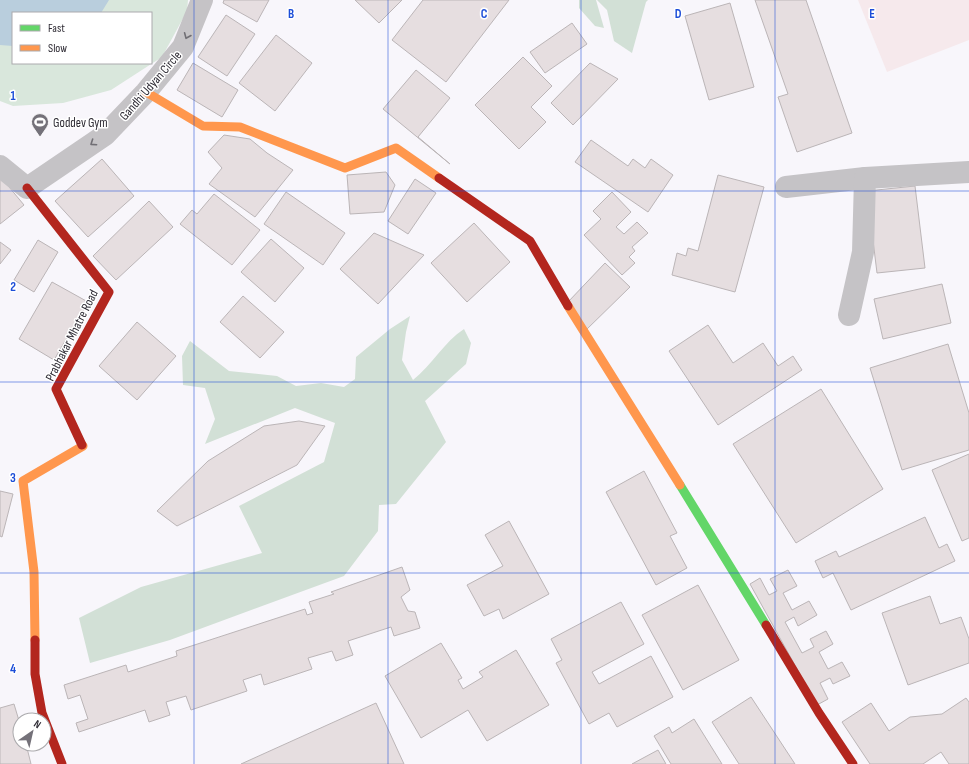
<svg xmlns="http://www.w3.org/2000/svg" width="969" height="764" font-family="'Sofia Sans Condensed',sans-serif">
  <rect width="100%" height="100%" fill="#f8f6fb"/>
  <polygon fill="#f6e9ec" points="858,0 969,0 969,40 887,72"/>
  <path fill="#d9e7dc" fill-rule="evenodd" d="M 0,0 L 188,0 L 187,11 L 162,57 L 111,90 L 63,103 L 13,106 L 0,101 ZM 13,13 L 151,13 L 151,63 L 13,63 Z"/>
  <g fill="#d2e0d6">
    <polygon points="579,0 596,0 604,28 595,26 579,8"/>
    <polygon points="597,0 648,0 646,2 632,53 614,41 607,10"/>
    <path d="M 410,316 L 406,332 L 402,360 L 413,380 C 432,365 444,342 464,329 L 471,343 L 466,364 L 425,401 L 446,442 L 396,504 L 379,505 L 378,531 L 344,576 L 170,640 L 90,663 L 79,618 L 141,587 L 262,553 L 239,506 L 324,462 L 335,423 L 295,408 L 205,444 L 215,419 L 205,388 L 183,385 L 182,356 L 190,341 L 229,371 L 277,376 L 296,386 L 321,383 L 344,387 L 355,379 L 356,357 L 390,329 Z"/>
  </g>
  <polygon fill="#b9cedd" points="0,0 109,0 101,13 13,13 13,46 0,45"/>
  <g fill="#e6dee0" stroke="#bbb5b7">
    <polygon points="224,0 269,0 257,22 223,3"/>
    <polygon points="355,0 402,0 379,23"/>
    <polygon points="423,0 509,0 446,82 392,40"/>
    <polygon points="755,0 806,0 852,133 797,152 778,97 788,94"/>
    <polygon points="730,3 754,87 709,100 685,16"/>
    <polygon points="226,15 255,34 227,76 198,57"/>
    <polygon points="572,23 587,44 545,73 530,52"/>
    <polygon points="276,35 312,63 275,111 239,83"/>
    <polygon points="523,57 552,86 531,107 546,122 519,149 475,105"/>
    <polygon points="193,63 238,90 222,117 177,90"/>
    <polygon points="590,63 618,79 573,125 551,103"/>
    <polygon points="416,70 450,98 418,137 450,164 383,109"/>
    <polygon points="224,135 250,139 267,153 293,170 255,217 209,184 222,168 208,152"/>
    <polygon points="591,140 628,166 633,159 645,168 651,159 673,175 648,212 575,162"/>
    <polygon points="102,159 134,196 88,237 55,201"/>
    <polygon points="386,172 395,185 384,212 350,214 347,175"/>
    <polygon points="718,175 764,187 735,292 672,275 677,253 686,256 688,248 698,251"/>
    <polygon points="0,176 24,205 0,224"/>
    <polygon points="415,179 436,193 408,234 388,221"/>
    <polygon points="915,186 925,268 877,273 867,191"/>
    <polygon points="286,192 345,233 323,265 264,224"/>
    <polygon points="612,192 631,212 616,227 624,234 637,222 648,233 632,247 635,251 629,257 635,263 622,275 584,235 601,219 593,211"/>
    <polygon points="214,194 260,230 232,265 180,224 192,210 197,214"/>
    <polygon points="149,201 173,227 116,280 93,256"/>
    <polygon points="474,223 510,262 467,302 431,263"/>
    <polygon points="374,233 424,255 378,304 340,269"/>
    <polygon points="271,239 304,268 275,302 241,272"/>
    <polygon points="38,240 58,252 34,292 14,280"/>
    <polygon points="0,242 11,250 0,264"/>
    <polygon points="605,263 630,287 585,331 568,302"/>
    <polygon points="52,282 88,302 54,360 19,339"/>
    <polygon points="942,284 951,323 883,339 874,299"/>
    <polygon points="243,296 284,332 260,358 220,322"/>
    <polygon points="137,322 176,356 137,400 99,366"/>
    <polygon points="708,325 733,363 763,343 778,366 793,356 802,370 718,425 669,351"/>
    <polygon points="948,344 969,413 969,450 902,470 870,368"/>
    <polygon points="821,389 883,489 796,543 733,444"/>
    <polygon points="299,421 325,426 297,465 177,526 157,511 208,461 264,426"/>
    <polygon points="969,454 969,538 962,541 932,470"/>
    <polygon points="644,471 677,533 670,536 687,568 656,585 606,492"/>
    <polygon points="0,491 13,494 2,537 0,536"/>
    <polygon points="925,517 939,548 947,544 955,561 851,610 833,573 823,578 815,561 836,551 839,557"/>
    <polygon points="509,521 549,594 503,619 499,609 484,616 467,585 503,566 485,535"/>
    <polygon points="402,567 410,590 401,597 408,611 415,612 420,628 394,636 391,627 348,641 353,655 336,661 332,651 308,658 312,669 264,685 261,674 243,680 247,691 191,710 186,696 166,702 170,715 149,722 145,710 79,732 76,723 88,719 80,695 68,699 64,685 126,665 128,672 177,656 176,651 305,609 307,615 313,613 309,602 334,594 331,592"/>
    <polygon points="788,570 797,586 783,593 792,610 809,601 817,615 798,626 794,617 785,622 802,653 814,647 810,639 826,631 833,644 819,652 828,669 842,662 850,676 833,684 830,678 820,683 828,699 817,705 750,584 760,578 769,595 777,591 770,579"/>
    <polygon points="698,585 739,660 683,690 642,615"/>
    <polygon points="930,596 940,624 961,617 969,639 969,663 908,685 882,613"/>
    <polygon points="621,602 644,644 592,672 599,684 651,656 673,697 617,727 609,713 589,724 556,663 562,660 551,639"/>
    <polygon points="441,643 462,678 458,680 463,689 483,677 479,672 516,650 549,705 487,741 468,710 421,738 385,676"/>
    <polygon points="751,697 795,764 739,764 712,722"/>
    <polygon points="966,698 969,702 969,764 949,764 941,752 923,764 870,764 842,722 871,703 889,731 910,717 942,714"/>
    <polygon points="376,703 404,764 241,764"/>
    <polygon points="14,704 20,724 20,744 26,744 31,764 0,764 0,708"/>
    <polygon points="694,719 722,764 671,764 654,736 669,727 672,733"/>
    <polygon points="658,750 666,764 632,764"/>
  </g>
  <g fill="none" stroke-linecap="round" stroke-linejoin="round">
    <g stroke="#c5c3c6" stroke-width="22">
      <polyline points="0,166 27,188 105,135 146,92 183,47 202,0"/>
      <polyline points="786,187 865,178"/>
      <polyline points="849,315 863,252 865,178 969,172"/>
    </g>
    <polyline stroke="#63d668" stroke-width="9" points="680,485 766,625"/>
    <g stroke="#ff974d" stroke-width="9">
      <polyline points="146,92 203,126 240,127 345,168 396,148 439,178"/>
      <polyline points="568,306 680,485"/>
      <polyline points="35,640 34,572 23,481 83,446 82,445"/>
    </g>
    <g stroke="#b3261e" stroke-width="9">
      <polyline points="439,178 530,241 568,306"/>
      <polyline points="27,188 109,292 56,389 82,445"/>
      <polyline points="766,625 819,713 853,764"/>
      <polyline points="35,640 35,674 42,713 62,764"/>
    </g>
  </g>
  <defs><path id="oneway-chevron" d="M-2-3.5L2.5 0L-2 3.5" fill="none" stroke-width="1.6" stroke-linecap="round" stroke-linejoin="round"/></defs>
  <g stroke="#716f75">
    <use href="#oneway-chevron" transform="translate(187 36) rotate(113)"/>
    <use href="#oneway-chevron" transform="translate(93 143) rotate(146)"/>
  </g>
  <path fill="none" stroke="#1d4ed8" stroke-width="1" stroke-opacity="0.55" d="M 194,0 L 194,764M 388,0 L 388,764M 581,0 L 581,764M 775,0 L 775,764M 0,191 L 969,191M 0,382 L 969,382M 0,573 L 969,573"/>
  <defs>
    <g id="stadium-pin" transform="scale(0.9)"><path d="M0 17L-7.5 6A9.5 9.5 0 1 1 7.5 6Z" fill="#747179" stroke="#fff"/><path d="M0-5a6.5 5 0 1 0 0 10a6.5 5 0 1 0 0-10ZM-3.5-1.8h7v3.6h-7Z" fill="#fff"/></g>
  </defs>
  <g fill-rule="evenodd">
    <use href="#stadium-pin" x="40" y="122"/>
  </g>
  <g text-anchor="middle" stroke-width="3" stroke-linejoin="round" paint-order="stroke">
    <g font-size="13" fill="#2d2a33" stroke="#fff">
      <text transform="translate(150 85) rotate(-49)" y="5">Gandhi Udyan Circle</text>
      <text transform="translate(71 335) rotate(-63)" y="5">Prabhakar Mhatre Road</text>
    </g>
    <g font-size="13" fill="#2d2a33" stroke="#fff" text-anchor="start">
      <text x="53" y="127">Goddev Gym</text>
    </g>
  </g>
  <g font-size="13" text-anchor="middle" font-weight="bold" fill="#1d4ed8" stroke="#fff" stroke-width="3" stroke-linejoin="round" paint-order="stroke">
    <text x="291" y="18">B</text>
    <text x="484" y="18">C</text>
    <text x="678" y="18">D</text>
    <text x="872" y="18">E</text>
    <text x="13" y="100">1</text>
    <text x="13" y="291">2</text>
    <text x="13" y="482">3</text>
    <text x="13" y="673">4</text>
  </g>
  <rect x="12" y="12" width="140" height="52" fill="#ffffff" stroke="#abaaad"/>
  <rect x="20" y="25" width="20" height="6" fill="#63d668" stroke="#abaaad"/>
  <text x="48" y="32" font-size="12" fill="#2d2a33">Fast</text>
  <rect x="20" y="45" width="20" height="6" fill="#ff974d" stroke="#abaaad"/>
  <text x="48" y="52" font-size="12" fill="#2d2a33">Slow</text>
  <g transform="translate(32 732) rotate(34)"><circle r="19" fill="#ffffff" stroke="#abaaad"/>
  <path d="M0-3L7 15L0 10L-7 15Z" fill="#747179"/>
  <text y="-6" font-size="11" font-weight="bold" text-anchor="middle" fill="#2d2a33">N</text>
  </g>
</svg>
